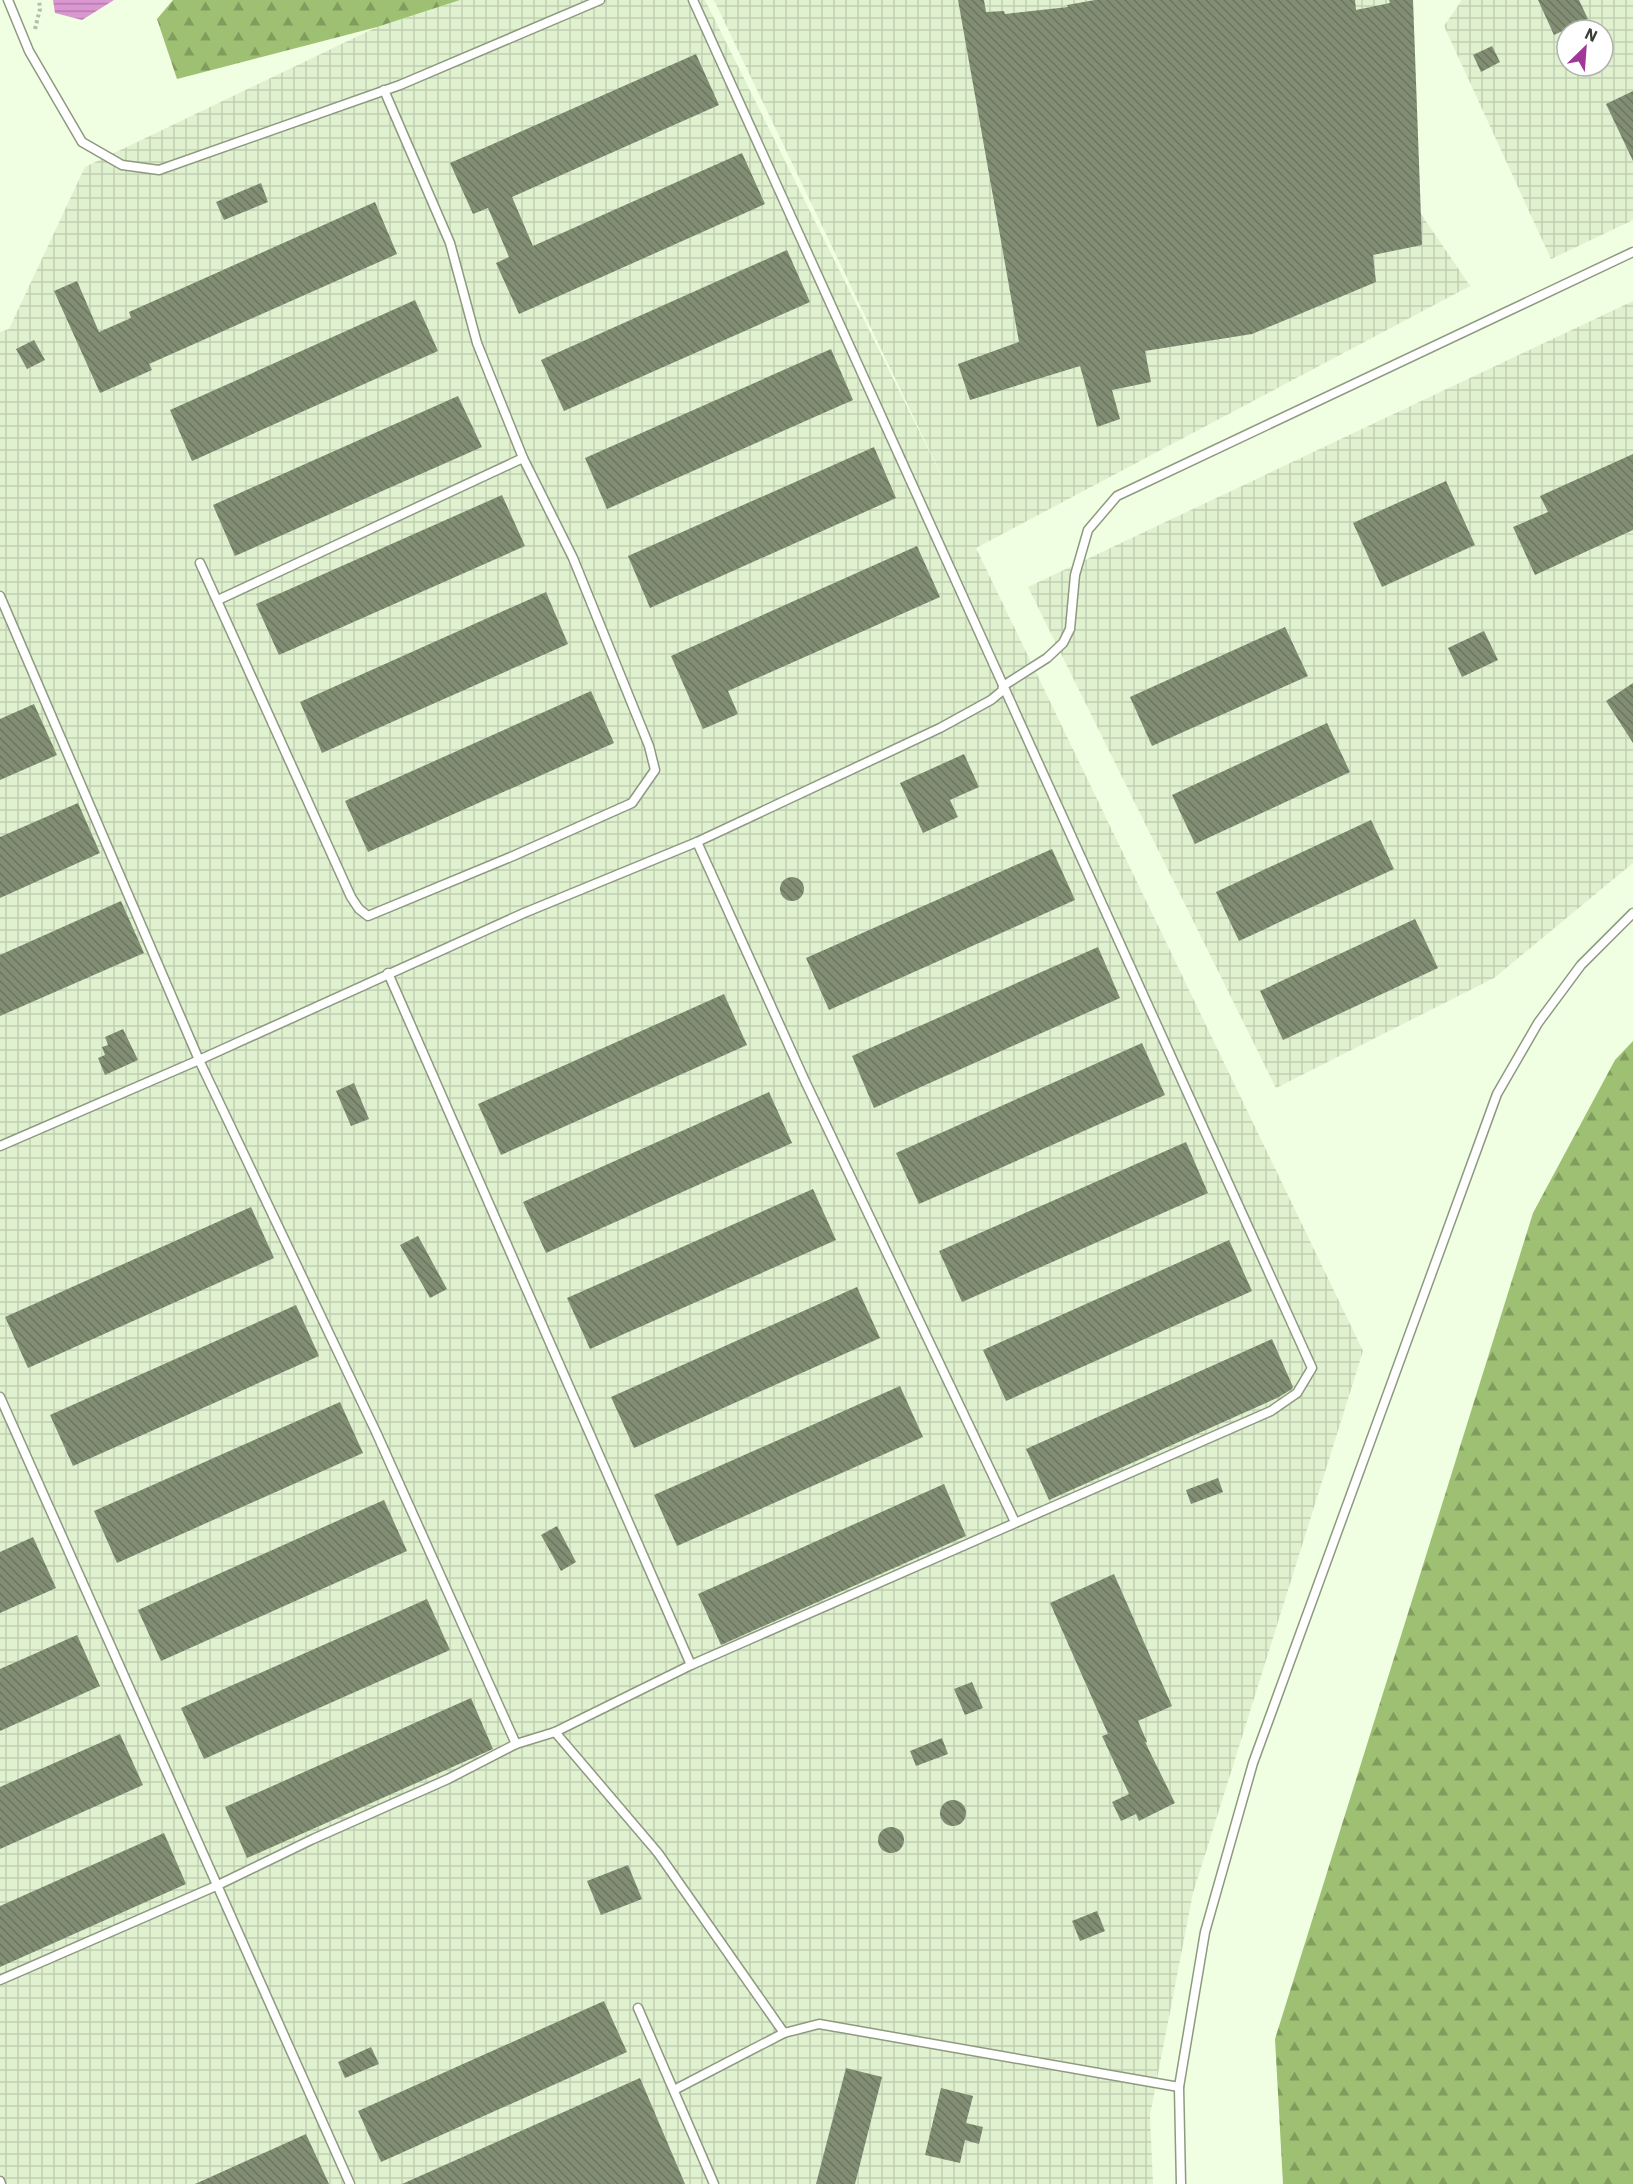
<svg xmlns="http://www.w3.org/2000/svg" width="1633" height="2184" font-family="'IBM Plex Sans',sans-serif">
  <defs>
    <pattern id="industrial-grid" width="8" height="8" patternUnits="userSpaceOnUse" patternTransform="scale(1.5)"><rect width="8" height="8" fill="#e0f1cf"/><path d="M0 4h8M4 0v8" fill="none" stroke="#c1d0b2"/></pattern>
    <pattern id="forest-firs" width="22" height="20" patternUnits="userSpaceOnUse" patternTransform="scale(1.5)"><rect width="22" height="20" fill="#9dc072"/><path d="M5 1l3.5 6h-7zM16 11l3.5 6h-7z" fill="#819d5e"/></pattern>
    <pattern id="water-rules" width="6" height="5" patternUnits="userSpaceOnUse" patternTransform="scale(1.5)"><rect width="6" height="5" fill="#db97d1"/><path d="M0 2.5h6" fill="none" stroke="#b37daa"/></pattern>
    <pattern id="building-back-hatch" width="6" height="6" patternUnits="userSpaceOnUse" patternTransform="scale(1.5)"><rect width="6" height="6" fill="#828e74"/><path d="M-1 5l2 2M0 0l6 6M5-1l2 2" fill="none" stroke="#6b7560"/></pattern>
  </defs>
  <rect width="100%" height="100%" fill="#f0fee2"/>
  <g fill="url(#industrial-grid)" fill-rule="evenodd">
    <polygon points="460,0 705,0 948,489 714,0 1413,0 1419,211 1470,286 976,548 1363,1351 1193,1893 1150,2115 1153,2184 0,2184 0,332 9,329 85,167 377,27"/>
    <path d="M 1462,0 L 1633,0 L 1633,220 L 1551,259 L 1444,26 ZM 1567,30 L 1603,30 L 1603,66 L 1567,66 Z"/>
    <polygon points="1633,301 1633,863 1494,978 1276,1088 1028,587"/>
  </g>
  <g fill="url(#forest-firs)">
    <polygon points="173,0 460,0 377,27 177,79 157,19"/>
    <polygon points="1633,1041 1633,2184 1283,2184 1275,2039 1533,1213 1615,1060"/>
  </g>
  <polygon fill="url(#water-rules)" points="53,0 114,0 82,20 55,13"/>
  <g fill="url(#building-back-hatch)">
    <polygon points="958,0 984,0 986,12 1004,11 1005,14 1068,7 1067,5 1095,0 1355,0 1356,10 1390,3 1389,0 1413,0 1422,245 1373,255 1376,282 1252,334 1145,351 1151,382 1112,390 1120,419 1097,427 1080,366 970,400 958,364 1019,342"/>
    <polygon points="1538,0 1579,0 1588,19 1554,35"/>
    <polygon points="1492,46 1500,62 1481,72 1473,55"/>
    <polygon points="696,54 719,105 512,197 533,246 742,153 765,204 519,314 496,263 509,257 488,208 473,214 450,163"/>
    <polygon points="1633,91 1633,161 1606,104"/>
    <polygon points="261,183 268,202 224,220 216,202"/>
    <polygon points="375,202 397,254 149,364 152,370 100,393 54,291 77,281 99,332 131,318 129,312"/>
    <polygon points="787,250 810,302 564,411 541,360"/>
    <polygon points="415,300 438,351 192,461 170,410"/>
    <polygon points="34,340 45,360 27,369 16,349"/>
    <polygon points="831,349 853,400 607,509 585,458"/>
    <polygon points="458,396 482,447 235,556 213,505"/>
    <polygon points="874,447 896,498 650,608 628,556"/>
    <polygon points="1633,454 1633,530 1535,575 1513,527 1548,512 1540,496"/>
    <polygon points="1446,481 1475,545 1382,587 1353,523"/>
    <polygon points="502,495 525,546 279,655 256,604"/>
    <polygon points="917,546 940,597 728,691 738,714 703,729 671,656"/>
    <polygon points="546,592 568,644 322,753 300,702"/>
    <polygon points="1285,627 1308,676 1152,746 1130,697"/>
    <polygon points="1484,631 1498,660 1462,677 1448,648"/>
    <polygon points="1633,683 1633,743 1606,701"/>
    <polygon points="591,691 614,743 368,852 345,801"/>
    <polygon points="34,704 57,755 0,780 0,719"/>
    <polygon points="1327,723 1350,772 1195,844 1172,795"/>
    <polygon points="964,754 979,787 950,800 958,817 923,833 900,783"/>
    <polygon points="78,803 100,853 0,898 0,837"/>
    <polygon points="1371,820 1394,869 1239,941 1216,892"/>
    <polygon points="1052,849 1075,900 829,1010 806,958"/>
    <circle cx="792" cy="889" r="12"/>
    <polygon points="121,901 144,953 0,1016 0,955"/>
    <polygon points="1415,919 1438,968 1283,1040 1260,991"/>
    <polygon points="1098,947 1120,998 874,1108 852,1056"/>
    <polygon points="724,994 747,1045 501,1155 478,1104"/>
    <polygon points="123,1029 138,1060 105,1075 98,1058 105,1055 102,1047 108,1045 105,1037"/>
    <polygon points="1142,1043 1165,1095 919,1204 896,1153"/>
    <polygon points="354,1083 369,1119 351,1126 336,1091"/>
    <polygon points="769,1092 792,1143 546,1253 523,1202"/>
    <polygon points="1186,1142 1208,1193 962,1302 939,1251"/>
    <polygon points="813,1189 836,1240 590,1349 567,1298"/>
    <polygon points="251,1207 274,1258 28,1368 5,1317"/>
    <polygon points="418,1236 447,1289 430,1298 400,1245"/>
    <polygon points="1229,1240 1252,1291 1006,1401 983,1350"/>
    <polygon points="857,1287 880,1338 634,1448 611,1397"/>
    <polygon points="296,1305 319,1356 73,1466 50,1415"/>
    <polygon points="1272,1339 1293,1387 1292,1389 1279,1397 1049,1500 1026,1449"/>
    <polygon points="900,1386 923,1437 677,1546 654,1495"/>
    <polygon points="340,1402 363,1453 117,1563 94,1511"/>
    <polygon points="1218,1478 1223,1492 1191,1504 1186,1490"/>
    <polygon points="944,1484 966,1536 721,1645 698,1594"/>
    <polygon points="384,1500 407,1551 161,1661 138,1610"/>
    <polygon points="557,1526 576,1562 561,1571 541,1535"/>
    <polygon points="33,1537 56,1588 0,1613 0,1552"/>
    <polygon points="1114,1574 1172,1706 1138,1721 1147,1742 1145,1742 1175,1803 1139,1821 1136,1814 1121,1821 1112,1802 1129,1794 1102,1736 1108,1734 1050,1603"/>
    <polygon points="427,1599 450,1650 204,1759 181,1708"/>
    <polygon points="77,1635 100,1686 0,1731 0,1669"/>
    <polygon points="972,1682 983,1708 965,1715 954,1689"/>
    <polygon points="471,1698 493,1749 247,1858 225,1807"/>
    <polygon points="120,1734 143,1785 0,1849 0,1787"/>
    <polygon points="942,1738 948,1754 916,1766 910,1751"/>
    <circle cx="953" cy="1813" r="13"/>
    <circle cx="891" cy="1840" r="13"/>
    <polygon points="164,1833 186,1884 0,1967 0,1906"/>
    <polygon points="628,1865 642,1899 601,1915 587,1881"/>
    <polygon points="1097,1911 1105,1931 1080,1941 1072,1921"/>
    <polygon points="604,2001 627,2052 381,2162 358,2111"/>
    <polygon points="371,2047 379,2064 345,2078 338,2062"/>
    <polygon points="846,2068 882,2077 855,2184 816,2184"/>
    <polygon points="640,2078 685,2184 402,2184"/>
    <polygon points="941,2088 973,2096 966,2123 983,2127 979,2144 965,2140 960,2163 925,2155"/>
    <polygon points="306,2134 329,2184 195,2184"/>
  </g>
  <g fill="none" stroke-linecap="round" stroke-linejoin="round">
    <g stroke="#8e9a80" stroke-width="11">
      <g id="lane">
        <polyline points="8,0 29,51 82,142 122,165 159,170 400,85 600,0"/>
        <polyline points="200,563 351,897 359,909 368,916 513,856 632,803 655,770 649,746 573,558 523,458 477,343 450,243 384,90"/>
        <polyline points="0,596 199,1060 0,1146"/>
        <polyline points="218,600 523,458"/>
        <polyline points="697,842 804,1079 1015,1522"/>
        <polyline points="388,973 691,1665"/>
        <polyline points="0,1397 350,2184"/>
        <polyline points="555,1732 658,1853 784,2033"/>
        <polyline points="516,1744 376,1432 199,1060 524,913 697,842 940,728 991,700 1002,691 1003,686 1047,658 1063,643 1070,629 1075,575 1088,530 1117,496 1633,252"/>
        <polyline points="0,1980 216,1886 313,1839 448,1779 516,1744 555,1732 691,1665 1271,1411 1297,1393 1312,1368 693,0"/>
        <polyline points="638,2008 714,2184"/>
        <polyline points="674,2090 784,2033 819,2024 1179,2087"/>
        <polyline points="0,2181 1,2184"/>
        <polyline points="1181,2184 1179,2087 1205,1932 1253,1763 1497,1094 1538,1023 1581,965 1633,913"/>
      </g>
    </g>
    <polyline stroke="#b3bfa8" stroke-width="4" stroke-dasharray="3 3" stroke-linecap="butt" points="35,29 40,9 39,0"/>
    <use href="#lane" stroke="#fff" stroke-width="8"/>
  </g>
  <g transform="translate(1585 48) rotate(25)"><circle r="28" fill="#ffffff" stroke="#b0b2ae" stroke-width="1.5"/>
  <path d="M0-4.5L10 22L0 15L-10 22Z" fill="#a13798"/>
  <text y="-9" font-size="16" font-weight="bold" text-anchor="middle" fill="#393f34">N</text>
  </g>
</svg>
